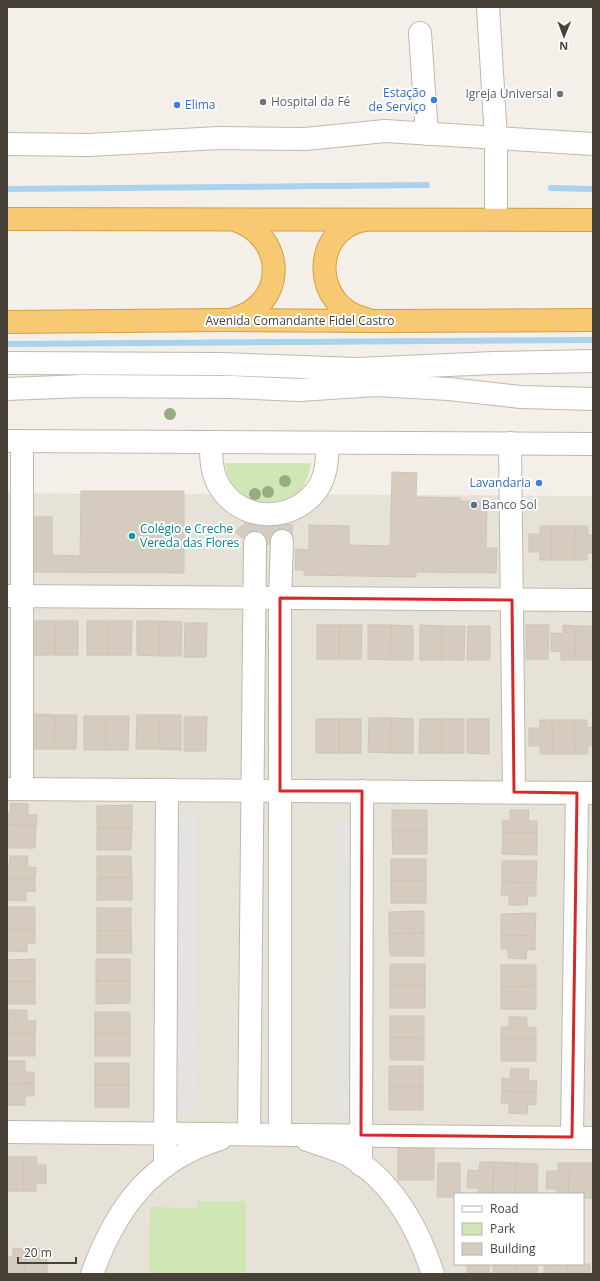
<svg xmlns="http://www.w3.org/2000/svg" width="600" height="1281" font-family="'Open Sans',sans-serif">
  <rect width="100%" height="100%" fill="#f4f0e9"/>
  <path fill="#e7e2d8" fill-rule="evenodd" d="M 7,493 L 593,496 L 593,1274 L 7,1274 ZM 455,1194 L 583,1194 L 583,1264 L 455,1264 Z"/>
  <g fill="#d0e6b4">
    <path d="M 225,463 L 311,463 C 307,487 296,504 270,505 C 257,505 255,505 244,497 C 240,494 235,491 232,487 C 228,479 227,472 225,463 Z"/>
    <polygon points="198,1201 246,1201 246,1274 149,1274 150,1207 197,1208"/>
  </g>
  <g fill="#e5e3e1">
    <polygon points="179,816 196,816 195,1115 178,1115"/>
    <polygon points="336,819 353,819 352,1118 335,1117"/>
  </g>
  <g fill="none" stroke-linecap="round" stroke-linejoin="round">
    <g stroke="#a9d2ed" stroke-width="6">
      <polyline points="551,188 590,189"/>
      <polyline points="7,189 427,185"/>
      <polyline points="7,344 593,340"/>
    </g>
  </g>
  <g fill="#d5ccbf" stroke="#cfc4b3">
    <polygon points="392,472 417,473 416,497 460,498 460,501 487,502 486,548 497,548 496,573 416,572 416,577 304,575 304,570 295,570 296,549 309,550 309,525 349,526 349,545 390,546"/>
    <polygon points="81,491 184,491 184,573 33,572 33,517 52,517 52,555 80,556"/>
    <polygon points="255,521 282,524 293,532 287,537 273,543 265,545 248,542 235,532 240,527"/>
    <polygon points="540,526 552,526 552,560 540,560 540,552 529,552 529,534 540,534"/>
    <polygon points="552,526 575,526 574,560 552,560"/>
    <polygon points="575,526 588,526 588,535 593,535 593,553 587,553 587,560 574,560"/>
    <polygon points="33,621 56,621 55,655 33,655"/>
    <polygon points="56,621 78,621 78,655 55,655"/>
    <rect x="87" y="621" width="22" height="34"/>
    <polygon points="109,621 132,621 131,655 109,655"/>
    <polygon points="137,621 159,621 159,656 137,655"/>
    <polygon points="159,621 182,622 181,656 159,656"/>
    <polygon points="185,623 207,623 206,657 184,657"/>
    <rect x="317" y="625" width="22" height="34"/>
    <polygon points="339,625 362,625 361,659 339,659"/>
    <polygon points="368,625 391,625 390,660 368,659"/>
    <polygon points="391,625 413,626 413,660 390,660"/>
    <polygon points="420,625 442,626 442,660 420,660"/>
    <polygon points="526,625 549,625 548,659 526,659"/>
    <polygon points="563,625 576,626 575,660 561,660 561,652 551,651 551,633 563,634"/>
    <polygon points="442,626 465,626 464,660 442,660"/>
    <polygon points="468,626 490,626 490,660 467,660"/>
    <polygon points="576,626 593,626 593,660 575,660"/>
    <polygon points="32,714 55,715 54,749 32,749"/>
    <polygon points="55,715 77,715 76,749 54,749"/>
    <polygon points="137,715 159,715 159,749 136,749"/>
    <polygon points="159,715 181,715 181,750 159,749"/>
    <rect x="84" y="716" width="22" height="34"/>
    <polygon points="106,716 129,716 128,750 106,750"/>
    <polygon points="184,717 207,717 206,751 184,751"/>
    <polygon points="369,718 391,718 390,753 368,752"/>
    <polygon points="391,718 413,719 413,753 390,753"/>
    <rect x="316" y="719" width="23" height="34"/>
    <rect x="339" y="719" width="22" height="34"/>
    <polygon points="420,719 442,719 442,753 419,753"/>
    <rect x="442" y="719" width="22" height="34"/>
    <polygon points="467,719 489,719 489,754 467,753"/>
    <polygon points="540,720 552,720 553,754 540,754 540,746 529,746 529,728 540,728"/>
    <polygon points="552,720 574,720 575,754 553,754"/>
    <polygon points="574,720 587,720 587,728 593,727 593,746 587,746 588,754 575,754"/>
    <polygon points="11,803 28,804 28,815 37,815 36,826 7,825 7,813 10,814"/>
    <polygon points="132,805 132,828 97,828 97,806"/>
    <rect x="392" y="810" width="35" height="22"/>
    <polygon points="510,810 529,810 528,821 537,821 537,833 503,833 502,820 510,821"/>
    <polygon points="7,825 36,826 35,848 7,848"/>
    <polygon points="97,828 132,828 131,850 97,850"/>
    <polygon points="392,832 427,832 427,854 393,854"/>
    <polygon points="503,833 537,833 537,855 502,854"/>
    <polygon points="10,856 28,856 27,867 36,868 35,879 7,878 7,866 9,866"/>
    <polygon points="97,856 131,856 132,878 97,878"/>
    <rect x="391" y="859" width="35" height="22"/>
    <polygon points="502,861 537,861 536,883 502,882"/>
    <polygon points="7,878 35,879 35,892 26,891 26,901 7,900"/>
    <rect x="97" y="878" width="35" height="22"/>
    <rect x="391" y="881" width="35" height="22"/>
    <polygon points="502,882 536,883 536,896 528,896 527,905 509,905 509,895 501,895"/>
    <rect x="7" y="907" width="28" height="23"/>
    <rect x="97" y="908" width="34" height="23"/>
    <polygon points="424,911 424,933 389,934 389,912"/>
    <polygon points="536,913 535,936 501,935 501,914"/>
    <polygon points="7,930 35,930 35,943 27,943 27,952 8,951"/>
    <polygon points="97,931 131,931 132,953 97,953"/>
    <polygon points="424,933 424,956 390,956 389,934"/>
    <polygon points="501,935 535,936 535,950 527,949 526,959 508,958 508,949 501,949"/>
    <polygon points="35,959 35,982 7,982 7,960"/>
    <rect x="96" y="959" width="34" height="22"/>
    <rect x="390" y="964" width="35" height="22"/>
    <polygon points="501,965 536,965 536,986 501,987"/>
    <polygon points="96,981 130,981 130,1003 96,1004"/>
    <rect x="7" y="982" width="28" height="22"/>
    <rect x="390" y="986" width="35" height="22"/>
    <polygon points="536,986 536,1009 501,1009 501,987"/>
    <polygon points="9,1010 27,1010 27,1021 36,1021 35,1034 7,1034"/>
    <rect x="95" y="1012" width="35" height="22"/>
    <rect x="390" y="1016" width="34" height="22"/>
    <polygon points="509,1017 527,1017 527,1027 536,1028 536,1039 501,1039 501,1027 509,1027"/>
    <rect x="7" y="1034" width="28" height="22"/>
    <rect x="95" y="1034" width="35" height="22"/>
    <rect x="390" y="1038" width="34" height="22"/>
    <rect x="501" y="1039" width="35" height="22"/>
    <polygon points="7,1061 25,1061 25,1072 34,1072 34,1083 7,1084"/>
    <rect x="95" y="1063" width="34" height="22"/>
    <rect x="389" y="1066" width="34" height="22"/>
    <polygon points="511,1069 529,1069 528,1080 537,1081 536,1092 502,1091 502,1078 510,1079"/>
    <polygon points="34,1083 34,1096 25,1096 25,1105 7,1105 7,1084"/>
    <rect x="95" y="1085" width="34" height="22"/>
    <rect x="389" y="1088" width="34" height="22"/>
    <polygon points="502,1091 536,1092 536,1105 528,1104 527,1114 509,1113 509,1103 501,1103"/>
    <rect x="398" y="1147" width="36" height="33"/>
    <rect x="7" y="1157" width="17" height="34"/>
    <polygon points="24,1157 37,1157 37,1165 46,1165 46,1184 36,1183 36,1191 24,1191"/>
    <polygon points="480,1162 494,1162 493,1194 478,1194 478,1188 467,1188 468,1170 479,1171"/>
    <polygon points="494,1162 516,1163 515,1194 493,1194"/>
    <polygon points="438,1163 460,1163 460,1194 455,1194 455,1197 437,1197"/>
    <polygon points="516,1163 538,1164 537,1194 515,1194"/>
    <polygon points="558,1163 570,1163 569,1194 557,1194 557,1189 546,1189 547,1171 558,1171"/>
    <polygon points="570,1163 593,1163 592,1198 583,1198 583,1194 569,1194"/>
    <polygon points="13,1248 25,1249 25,1274 7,1274 7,1257 13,1257"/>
    <rect x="25" y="1249" width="22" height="25"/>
    <rect x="467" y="1264" width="22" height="10"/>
    <rect x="493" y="1264" width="22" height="10"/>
    <polygon points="515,1264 538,1264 537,1274 515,1274"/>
    <rect x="544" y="1264" width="23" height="10"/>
    <rect x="567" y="1264" width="23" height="10"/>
  </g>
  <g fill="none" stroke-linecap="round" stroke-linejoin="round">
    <g stroke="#d1cdc6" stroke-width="22" stroke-dasharray="22 11" stroke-linecap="butt">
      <polyline points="282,541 282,524"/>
      <polyline points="255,543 255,521"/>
    </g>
    <g stroke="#bfb8ac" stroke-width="24">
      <g id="minor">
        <polyline points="488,7 496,138 496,219"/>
        <polyline points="420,33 427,134"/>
        <polyline points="7,144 89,145 219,138 305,139 385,131 593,144"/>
        <polyline points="7,363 219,364 357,369 494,363 593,361"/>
        <polyline points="7,389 83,386 232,387 299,390 376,385 449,389 521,397 593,399"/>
        <polyline points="7,441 593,444"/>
        <path d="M 211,442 C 211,456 211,469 217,482 C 238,524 296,525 320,485 C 327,472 327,458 328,443"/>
        <polyline points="510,443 514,792"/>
        <polyline points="7,596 593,600"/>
        <polyline points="7,789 593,793"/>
        <polyline points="22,789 22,441"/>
        <polyline points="7,1132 593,1138"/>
        <polyline points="249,1133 255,543"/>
        <polyline points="280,1134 280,598 282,541"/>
        <polyline points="572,1137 577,793"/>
        <path d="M 307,1140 C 321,1145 337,1149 350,1156 C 393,1182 418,1228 433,1274"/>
        <polyline points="361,1165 362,791"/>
        <polyline points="165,1166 167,790"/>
        <path d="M 92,1274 C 116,1208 151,1160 220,1139"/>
      </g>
    </g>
    <g stroke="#d69e41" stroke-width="24">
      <g id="highway">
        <polyline points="7,219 593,220"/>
        <path d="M 364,220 C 310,231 312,307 366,319"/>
        <path d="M 233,319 C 287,305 287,237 235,220"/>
        <polyline points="7,322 225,320 377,321 593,320"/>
      </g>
    </g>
    <use href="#minor" stroke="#fff" stroke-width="22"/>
    <use href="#highway" stroke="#f6c972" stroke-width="22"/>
  </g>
  <g fill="#96ad82">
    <circle cx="170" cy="414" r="6"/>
    <circle cx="285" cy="481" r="6"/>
    <circle cx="268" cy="492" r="6"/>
    <circle cx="255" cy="494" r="6"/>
  </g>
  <path fill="none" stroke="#d62828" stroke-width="3" stroke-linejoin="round" d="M 280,598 L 512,600 L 514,792 L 577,793 L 572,1137 L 361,1135 L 362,791 L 280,791 Z"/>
  <g fill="#6b7280" stroke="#fff" stroke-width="1.5">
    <circle cx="560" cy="94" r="4"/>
    <circle cx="263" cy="102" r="4"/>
  </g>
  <g fill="#3f7fe0" stroke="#fff" stroke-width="1.5">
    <circle cx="434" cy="100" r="4"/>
    <circle cx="177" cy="105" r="4"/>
    <circle cx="539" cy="483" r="4"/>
  </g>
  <circle fill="#5c6f8a" stroke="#fff" stroke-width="1.5" cx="474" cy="505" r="4"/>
  <circle fill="#0f9aa8" stroke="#fff" stroke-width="1.5" cx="132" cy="536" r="4"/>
  <g text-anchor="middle" stroke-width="4" stroke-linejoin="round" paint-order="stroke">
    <g font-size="12" fill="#366cbe" stroke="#fff" text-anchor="end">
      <text x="426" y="97">Estação<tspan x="426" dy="14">de Serviço</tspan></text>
      <text x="185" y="109" text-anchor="start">Elima</text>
      <text x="531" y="487">Lavandaria</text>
    </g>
    <g font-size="12" fill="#5b616d" stroke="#fff" text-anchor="end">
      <text x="552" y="98">Igreja Universal</text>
      <text x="271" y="106" text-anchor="start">Hospital da Fé</text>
    </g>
    <g font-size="12" fill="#474138" stroke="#fff">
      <text x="300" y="325">Avenida Comandante Fidel Castro</text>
    </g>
    <g font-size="12" fill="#4e5e75" stroke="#fff" text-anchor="start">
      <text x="482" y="509">Banco Sol</text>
    </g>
    <g font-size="12" fill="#0d838f" stroke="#fff" text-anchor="start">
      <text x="140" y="533">Colégio e Creche<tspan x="140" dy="14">Vereda das Flores</tspan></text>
    </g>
  </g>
  <rect width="600" height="1281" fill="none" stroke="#474138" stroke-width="16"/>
  <rect x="454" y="1193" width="130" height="72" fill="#ffffff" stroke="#b5b3af"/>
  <rect x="462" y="1206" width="20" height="6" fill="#ffffff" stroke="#b5b3af"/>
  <text x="490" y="1213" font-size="12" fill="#474138">Road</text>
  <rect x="462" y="1223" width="20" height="12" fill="#d0e6b4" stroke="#b5b3af"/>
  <text x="490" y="1233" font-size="12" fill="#474138">Park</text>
  <rect x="462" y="1243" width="20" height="12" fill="#d5ccbf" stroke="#b5b3af"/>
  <text x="490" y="1253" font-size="12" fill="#474138">Building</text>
  <g transform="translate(564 36) rotate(181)" stroke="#ffffff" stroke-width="3" paint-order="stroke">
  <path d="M0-3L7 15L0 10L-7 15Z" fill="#474138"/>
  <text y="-6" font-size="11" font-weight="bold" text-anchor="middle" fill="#474138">N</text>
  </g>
  <path d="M18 1257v6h58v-6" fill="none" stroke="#474138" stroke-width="2"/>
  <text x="24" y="1257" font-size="12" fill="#474138" stroke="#ffffff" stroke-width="3" paint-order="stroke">20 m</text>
</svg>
